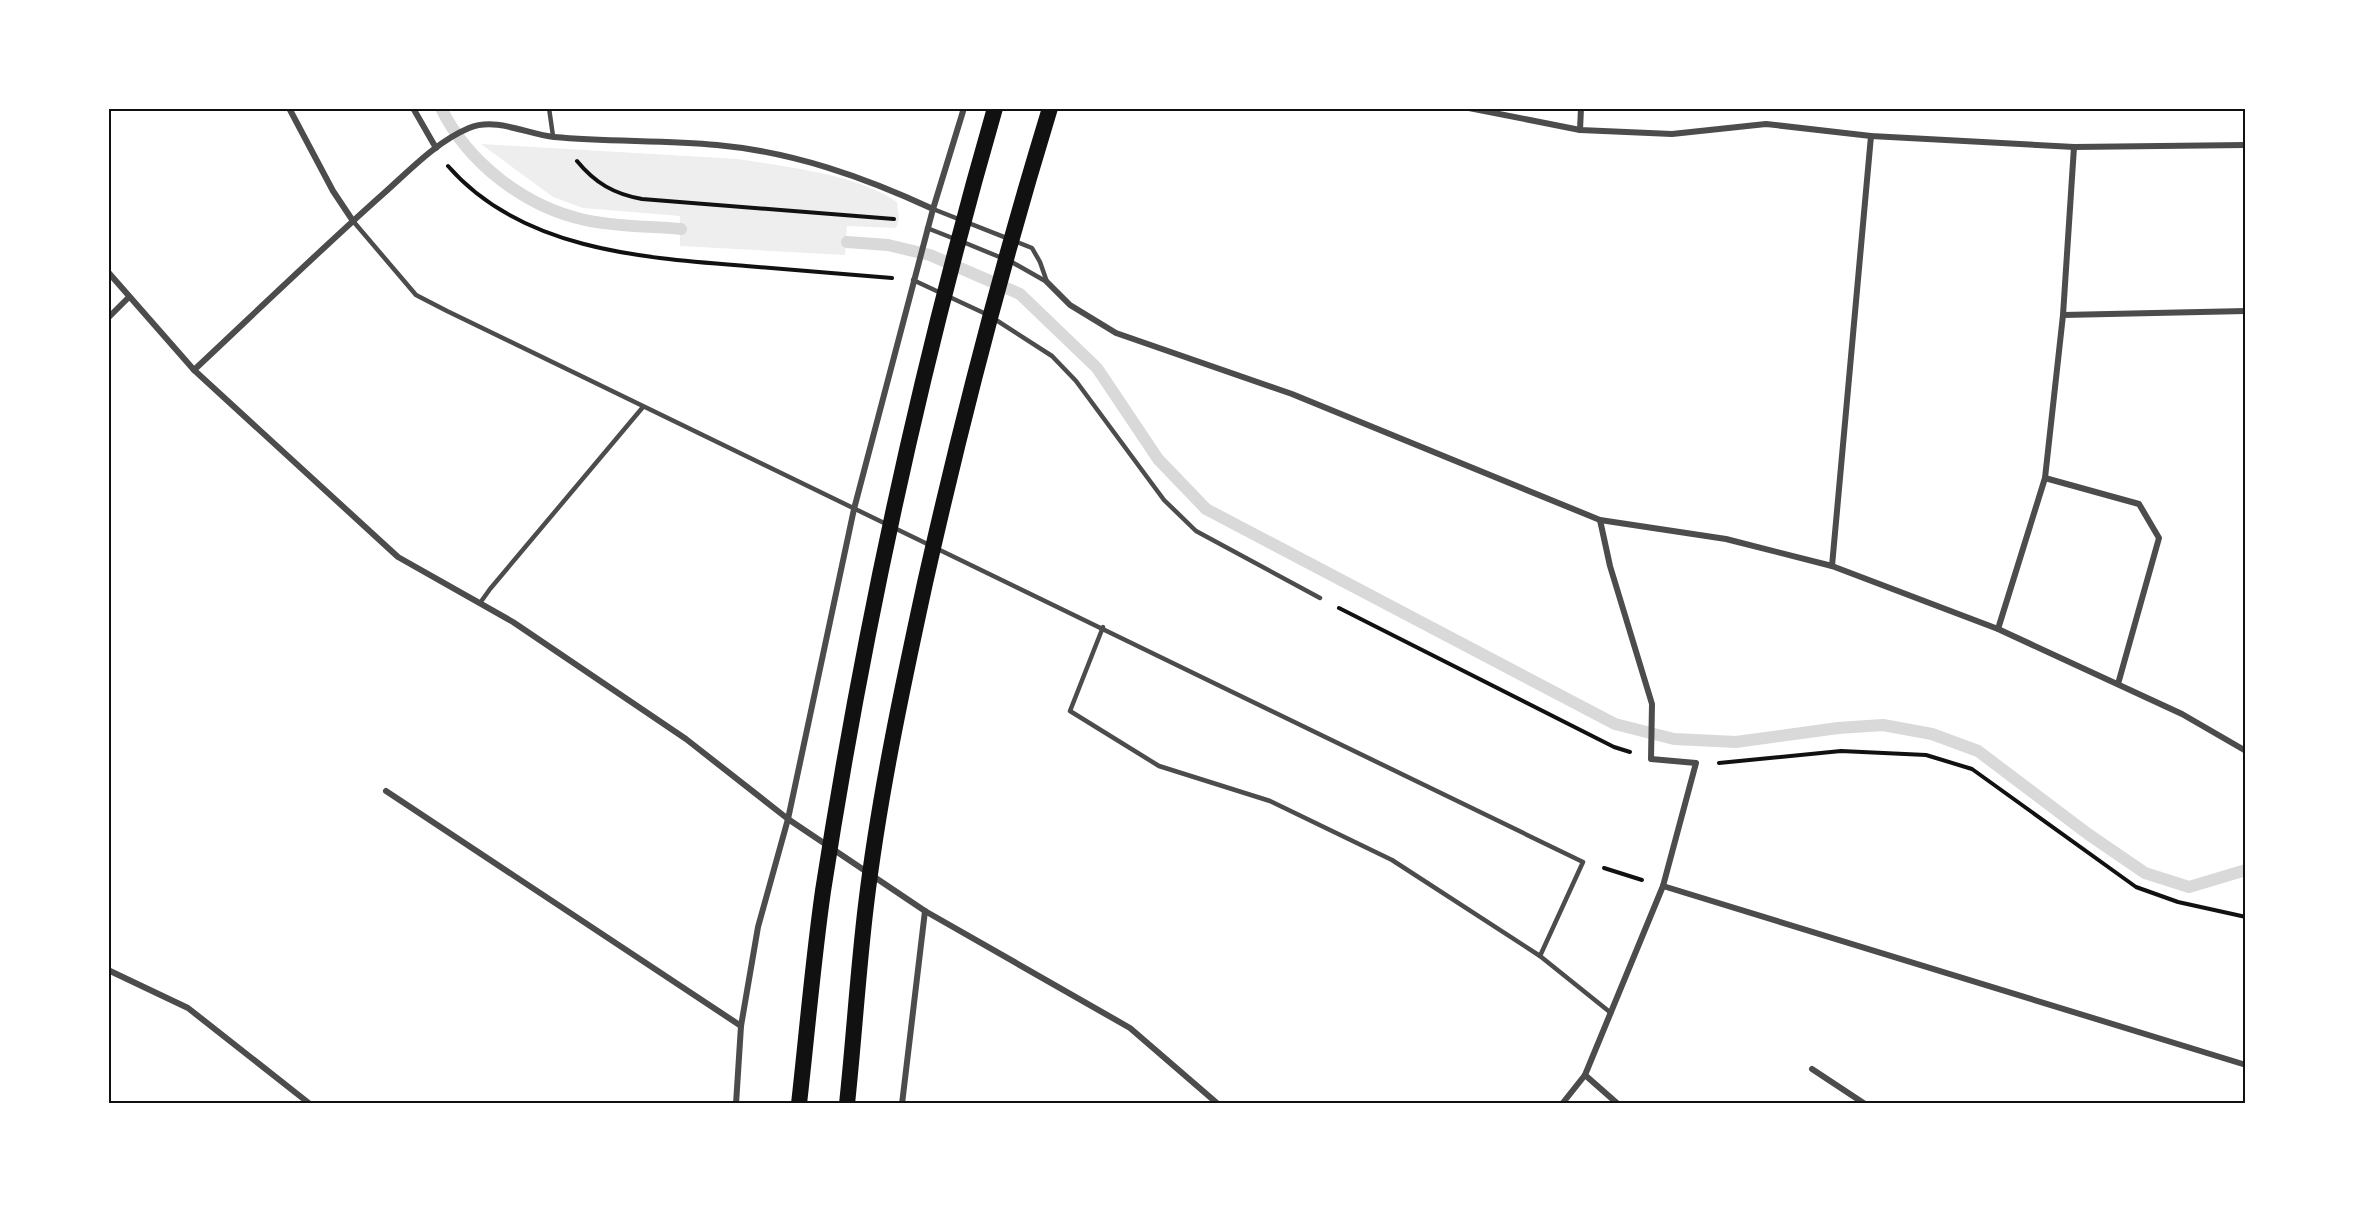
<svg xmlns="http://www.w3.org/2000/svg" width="2354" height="1212" font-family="Roboto,sans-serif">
  <rect width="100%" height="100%" fill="#fff"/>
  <path fill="#eee" d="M 481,144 L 738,159 C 787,167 856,174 897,202 L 899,219 L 896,228 L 847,226 L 845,255 L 680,246 L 680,216 L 583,208 L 553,197 Z"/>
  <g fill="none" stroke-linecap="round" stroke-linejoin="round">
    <g stroke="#d9d9d9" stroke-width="12">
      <path d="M 441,108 C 468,163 525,207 585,220 C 616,227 650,226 681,229"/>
      <polyline points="847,242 888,245 930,255 1020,294 1097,368 1158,459 1206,509 1615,724 1674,739 1736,742 1838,728 1883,725 1932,734 1978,751 2088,834 2145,873 2189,887 2246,870"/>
    </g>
    <g stroke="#111" stroke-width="4">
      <path d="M 577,161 C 595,183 614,194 642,199 L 894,219"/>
      <path d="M 448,166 C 521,250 643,258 746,266 C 795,270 843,274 892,278"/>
      <polyline points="1339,608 1614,747 1630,752"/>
      <polyline points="1719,763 1841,751 1926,755 1972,769 2136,887 2178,902 2246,917"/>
      <polyline points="1604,868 1642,880"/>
    </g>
    <g stroke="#4c4c4c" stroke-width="4.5">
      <polyline points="549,108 553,136"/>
      <polyline points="933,209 1032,248 1040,262 1047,282"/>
      <path d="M 353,221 L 416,295 L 447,311 C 825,496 1205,677 1583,862 L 1540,956"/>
      <polyline points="927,228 955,239"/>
      <polyline points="963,242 1002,258"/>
      <polyline points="1010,261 1047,282"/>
      <polyline points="913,280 986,314"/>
      <polyline points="993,318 1052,356 1076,381 1164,500 1196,531 1320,598"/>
      <polyline points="480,603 490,589 643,407"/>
      <polyline points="1103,627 1070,711 1159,766 1270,801 1392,860 1540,956 1611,1013"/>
    </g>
    <g stroke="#4c4c4c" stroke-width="6">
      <polyline points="289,108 333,191 353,221"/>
      <polyline points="413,108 436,148"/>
      <polyline points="1469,108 1580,130 1672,134 1766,124 1871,136 2074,147 2246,145"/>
      <polyline points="1580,130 1581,108"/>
      <polyline points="933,209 964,108"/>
      <polyline points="108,272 194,370 398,557 513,622 686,739 788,819 925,911 1130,1028 1218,1104"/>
      <polyline points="1047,282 1070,305 1116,333 1292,394 1600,520 1726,539 1832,566 1998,629 2182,714 2246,751"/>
      <polyline points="2063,315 2246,311"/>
      <polyline points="108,318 129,297"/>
      <path d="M 194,370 C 257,311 319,251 383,194 C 410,170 436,142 469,128 C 496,117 527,134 554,137 C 608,142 663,140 717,145 C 793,152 864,177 933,209 L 854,509 L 788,819 L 758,927 L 741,1026 L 736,1104"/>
      <polyline points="2045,478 2139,504 2159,538 2118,684"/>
      <polyline points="1832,566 1871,136"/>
      <polyline points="1998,629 2045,478 2063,315 2074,147"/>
      <polyline points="386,791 741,1026"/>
      <polyline points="1663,886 2246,1065"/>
      <polyline points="108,970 188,1008 310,1104"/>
      <polyline points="1812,1069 1865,1104"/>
      <polyline points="1585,1075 1618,1104"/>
      <polyline points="902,1104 925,911"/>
      <polyline points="1562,1104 1585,1075 1663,886 1696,763 1651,759 1652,704 1610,566 1600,520"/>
    </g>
    <g stroke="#111" stroke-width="16">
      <path d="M 799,1104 C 807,1033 813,961 823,891 C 864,626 921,365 995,108"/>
      <path d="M 847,1104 C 854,1038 858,971 866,905 C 879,797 902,689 925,583 C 961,423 1002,265 1050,108"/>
    </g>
  </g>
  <rect width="2354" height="1212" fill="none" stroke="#ffffff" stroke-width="219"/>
  <rect x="110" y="110" width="2134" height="992" fill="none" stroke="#111" stroke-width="2"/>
</svg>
